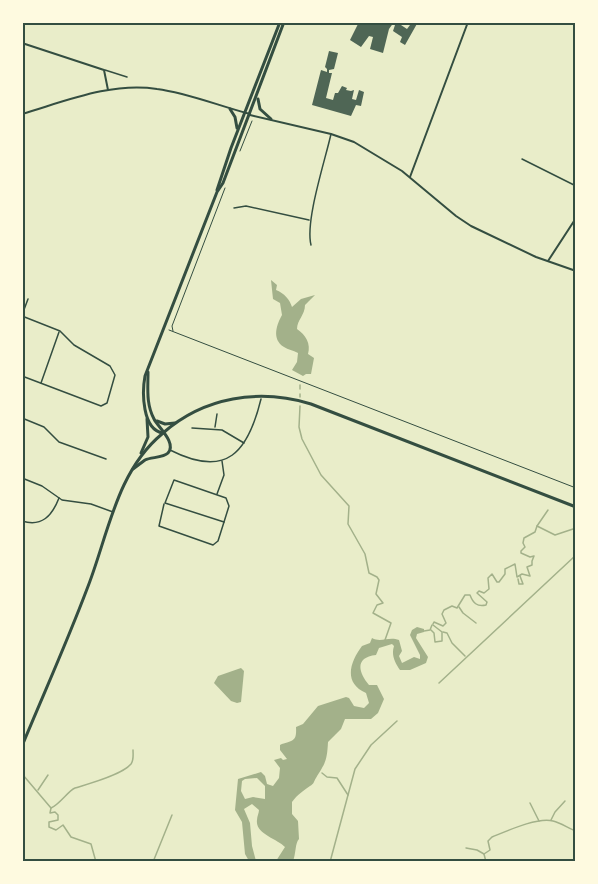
<svg xmlns="http://www.w3.org/2000/svg" width="598" height="884" font-family="Barlow,sans-serif">
  <rect width="100%" height="100%" fill="#e9edc9"/>
  <g fill="#a3b18a" fill-rule="evenodd">
    <path d="M 271,280 L 277,285 L 276,290 C 284,293 290,300 292,307 L 301,299 L 315,295 L 305,305 C 305,315 297,320 297,329 C 306,335 311,344 308,354 L 314,358 L 311,374 L 306,374 L 303,376 L 292,370 L 297,362 L 298,353 C 293,350 288,350 284,347 C 271,339 277,324 282,315 L 280,303 L 273,299 Z"/>
    <path d="M 417,627 L 424,629 L 424,632 L 417,634 L 416,638 L 428,657 L 426,663 L 410,670 L 400,670 C 395,663 391,655 394,646 L 392,644 L 379,648 L 376,655 C 356,657 357,671 369,685 L 377,685 L 384,699 L 378,713 L 371,719 L 345,719 L 341,729 L 328,742 C 327,762 325,763 316,778 C 314,781 314,784 310,786 C 303,791 298,794 292,802 L 292,814 L 298,821 L 299,839 C 295,843 296,854 293,861 L 276,861 L 285,847 C 278,839 255,834 257,820 C 257,816 259,813 259,810 L 252,804 L 244,809 L 250,823 L 252,846 L 256,861 L 249,861 L 245,854 L 242,822 L 235,810 L 238,779 L 261,772 L 265,776 L 267,784 L 273,786 L 279,778 L 280,768 L 274,760 L 281,758 L 283,760 L 287,759 L 280,750 L 280,745 C 292,740 297,743 296,727 L 303,724 L 318,706 L 346,697 L 349,698 L 354,706 L 364,708 L 369,703 L 366,693 C 343,683 350,662 362,646 L 370,643 L 372,638 C 381,643 389,636 399,640 L 402,651 L 399,656 L 402,663 L 414,657 L 420,659 L 420,655 L 410,635 L 412,630 ZM 257,778 L 265,786 L 265,799 L 253,797 L 245,799 L 241,791 L 242,781 L 245,779 Z"/>
    <polygon points="241,668 244,671 241,702 237,703 231,701 214,683 218,676"/>
  </g>
  <g fill="none" stroke-linecap="round" stroke-linejoin="round">
    <g stroke="#a3b18a" stroke-width="1.5">
      <polyline points="300,385 300,389"/>
      <polyline points="300,397 300,394"/>
      <polyline points="300,406 299,427 302,439 321,475 349,506 348,524 365,554 369,573 377,577 379,580 376,594 383,603 377,605 373,613 391,623 385,640"/>
      <polyline points="537,526 548,510"/>
      <polyline points="518,579 519,584 523,584 520,576"/>
      <polyline points="459,607 463,613 476,623"/>
      <path d="M 433,624 L 434,622 L 443,626 L 446,623 L 442,614 L 444,610 L 452,606 L 457,608 L 465,595 L 470,595 C 473,603 477,607 486,605 L 487,602 L 477,593 L 479,591 L 484,593 L 489,589 L 488,578 L 492,574 L 497,582 L 499,582 L 505,574 L 505,569 L 515,564 L 517,577 L 522,574 L 530,576 L 527,567 L 532,565 L 532,561 L 534,556 L 530,557 L 521,553 L 521,551 L 525,547 L 523,543 L 524,538 L 535,532 L 537,526 L 555,535 L 576,528"/>
      <polyline points="431,630 434,633 435,642 442,641 442,632 433,625"/>
      <polyline points="424,631 430,630 432,625"/>
      <polyline points="443,632 447,633 452,643 465,656"/>
      <polyline points="439,683 576,555"/>
      <polyline points="322,773 327,777 337,778 348,795"/>
      <polyline points="23,775 51,808 50,813 55,812 58,815 58,820 49,822 49,827 56,830 63,825 71,837 91,844 96,862"/>
      <polyline points="38,790 48,775"/>
      <polyline points="530,803 539,821"/>
      <path d="M 51,808 C 60,804 68,791 75,788 C 88,784 122,775 131,764 C 134,760 133,754 133,750"/>
      <polyline points="551,820 555,812 565,801"/>
      <polyline points="466,848 477,850 484,854 486,862"/>
      <path d="M 484,854 L 490,850 L 488,841 L 492,837 C 507,831 537,817 553,821 C 561,823 568,828 576,831"/>
      <polyline points="153,862 172,815"/>
      <polyline points="330,862 355,769 371,745 397,721"/>
    </g>
  </g>
  <g fill="#4f6655">
    <polygon points="359,22 394,22 389,29 383,53 370,49 373,37 369,36 361,47 350,40"/>
    <polygon points="406,22 418,22 405,45 400,42 402,37 393,31 395,25 398,23 407,29 410,25"/>
    <polygon points="329,51 338,53 334,69 329,70 329,73 332,73 326,98 333,100 335,93 338,93 342,86 347,88 346,90 351,91 354,90 352,99 356,100 359,90 364,92 361,106 356,105 351,116 312,105 321,70 327,72 327,69 325,67"/>
  </g>
  <g fill="none" stroke-linecap="round" stroke-linejoin="round">
    <g stroke="#344e41" stroke-width="1">
      <polyline points="240,151 252,121"/>
      <polyline points="169,330 576,488"/>
      <polyline points="173,331 172,326 225,188"/>
    </g>
    <g stroke="#344e41" stroke-width="1.5">
      <polyline points="105,70 127,77"/>
      <polyline points="522,159 576,186"/>
      <polyline points="234,208 246,206 309,220"/>
      <path d="M 311,245 C 305,221 325,161 331,134"/>
      <polyline points="22,315 28,299"/>
      <polyline points="22,316 60,331 74,345 110,366 115,375 107,403 101,406 22,376"/>
      <polyline points="41,383 59,332"/>
      <polyline points="22,418 44,427 59,442 106,459"/>
      <polyline points="215,427 217,414"/>
      <polyline points="192,428 222,430 244,443"/>
      <path d="M 170,450 C 227,479 248,452 261,399"/>
      <polyline points="22,478 42,486 62,500 91,504 113,512"/>
      <polygon points="174,480 226,498 229,506 224,522 165,503"/>
      <polyline points="217,494 224,475 222,461"/>
      <polyline points="164,504 159,526 213,545 218,541 224,522"/>
      <path d="M 22,521 C 42,527 52,516 59,498"/>
    </g>
    <g stroke="#344e41" stroke-width="2">
      <polyline points="22,43 104,70 108,90"/>
      <polyline points="250,115 331,134 354,142 402,171 456,216 471,226 536,257 576,271"/>
      <polyline points="410,177 468,22"/>
      <polyline points="548,261 576,218"/>
    </g>
    <path stroke="#344e41" stroke-width="2" d="M 22,114 C 66,101 111,82 157,89 C 188,93 219,106 250,114"/>
    <path stroke="#344e41" stroke-width="3" d="M 163,433 C 204,397 259,388 311,404 L 576,507"/>
    <g stroke="#344e41" stroke-width="3">
      <polyline points="258,99 260,109 271,119"/>
      <polyline points="230,109 235,117 237,128"/>
      <polyline points="217,190 231,148 280,22"/>
      <polyline points="157,421 165,424 175,423"/>
      <path d="M 163,433 C 142,430 142,392 145,376 L 217,192 L 223,183 L 284,22"/>
      <polyline points="141,453 148,437 147,419"/>
      <path d="M 133,469 C 137,466 141,463 145,460 C 151,457 163,458 168,453 C 177,443 158,427 154,419 C 146,404 148,389 148,372"/>
      <path d="M 22,746 C 44,693 67,642 87,589 C 108,536 116,472 162,434"/>
    </g>
  </g>
  <rect width="598" height="884" fill="none" stroke="#fefae0" stroke-width="48"/>
  <rect x="24" y="24" width="550" height="836" fill="none" stroke="#344e41" stroke-width="2"/>
</svg>
